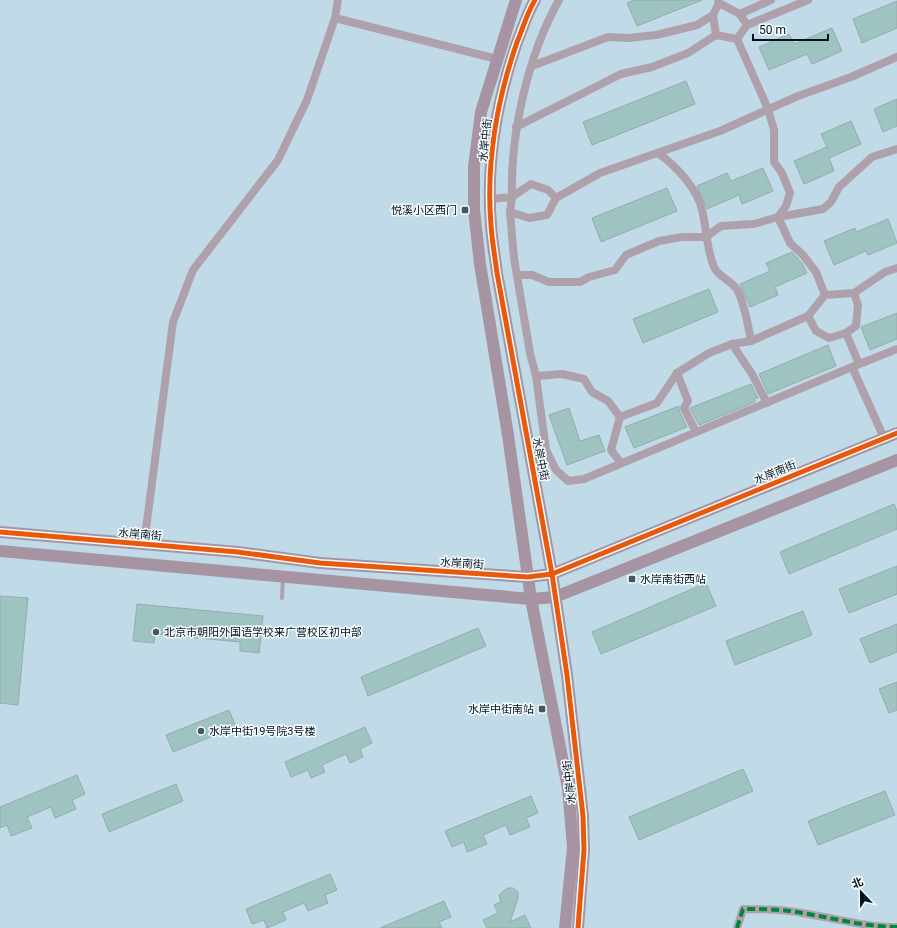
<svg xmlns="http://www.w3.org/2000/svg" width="897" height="928" font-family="Roboto,'Noto Sans SC',sans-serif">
  <rect width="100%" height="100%" fill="#c0dbe7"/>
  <g fill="#9ec3c0" stroke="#94acad">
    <polygon points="634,0 702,0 637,26 627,3"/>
    <polygon points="897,1 897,28 862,43 853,19"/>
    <polygon points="832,28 842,51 812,64 807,54 769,70 759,47 789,34 794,44"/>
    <polygon points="686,81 695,104 592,145 583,122"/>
    <polygon points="897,99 897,126 883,132 874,109"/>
    <polygon points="851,121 861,144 829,158 834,171 804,184 794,161 827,147 821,134"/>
    <polygon points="763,168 773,191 742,204 739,195 707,209 697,186 727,173 731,181"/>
    <polygon points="667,188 677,211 601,242 592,218"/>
    <polygon points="888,219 897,243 868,255 866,251 834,265 824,241 855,228 856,232"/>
    <polygon points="792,252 802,263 807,273 775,287 778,295 750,307 740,284 770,271 766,263"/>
    <polygon points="709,289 718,312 643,343 633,319"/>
    <polygon points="897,313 897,339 870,350 861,327"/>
    <polygon points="828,345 836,366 768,394 759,374"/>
    <polygon points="751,384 758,398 754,399 755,402 699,425 690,408"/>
    <polygon points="679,406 679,410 687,427 634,448 625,427"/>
    <polygon points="569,408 580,441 599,435 605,451 567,465 549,415"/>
    <polygon points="894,504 897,511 897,529 789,574 780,552"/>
    <polygon points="897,566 897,594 849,613 839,589"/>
    <polygon points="706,583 716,606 601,654 592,632"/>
    <polygon points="0,596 28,598 18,705 0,703"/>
    <polygon points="137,604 263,616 259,653 240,651 240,642 155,634 154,643 133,641"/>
    <polygon points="803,611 812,635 735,665 726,641"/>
    <polygon points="897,624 897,652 870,663 860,639"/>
    <polygon points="478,628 486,646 368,696 361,677"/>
    <polygon points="897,682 897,710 889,713 879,689"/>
    <polygon points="229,710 236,727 173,752 166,735"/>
    <polygon points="365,727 372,743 360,749 363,757 350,763 346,754 322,765 325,772 311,778 308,770 291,777 285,762"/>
    <polygon points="743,769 753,791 639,840 629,817"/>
    <polygon points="77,775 85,794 72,800 76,809 55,818 51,807 27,817 32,828 11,836 7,825 0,828 0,807"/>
    <polygon points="176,784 183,801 109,832 102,814"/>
    <polygon points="885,791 895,815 818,845 808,821"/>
    <polygon points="531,796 538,813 526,818 530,827 510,835 506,825 483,835 487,844 467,852 464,842 452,847 445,831"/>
    <polygon points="330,874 337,890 325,895 328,903 308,911 304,903 283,912 286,920 267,928 264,920 252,924 246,909"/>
    <polygon points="507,888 513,888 518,892 518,898 510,922 525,915 531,928 487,928 483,920 498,913 494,905 501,902 499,895"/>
    <polygon points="444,901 451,917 439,922 442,928 380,928"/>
  </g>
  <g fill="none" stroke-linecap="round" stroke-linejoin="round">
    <polyline stroke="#afa1ac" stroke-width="4" points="282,598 283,577"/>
    <g stroke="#afa1ac" stroke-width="8">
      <path d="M 559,0 C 528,55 510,134 512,197 L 531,184 L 548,190 L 556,198 L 600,173 L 720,131 L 798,96 L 851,77 L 897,57"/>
      <polyline points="719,3 740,14 747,25 737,39 768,109 774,130 774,162 782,173 790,193 786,206 778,217 790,243 803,255 816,272 825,295 854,293 858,305 856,326 846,333 859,364"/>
      <polyline points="740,14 771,0"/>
      <polyline points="713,15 716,35 737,39"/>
      <polyline points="335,18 497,59"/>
      <polyline points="747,25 808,0"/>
      <polyline points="532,66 608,37 628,38 656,35 697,25 713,15 719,3 718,0"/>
      <polyline points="516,127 621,74 652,67 688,53 716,35"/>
      <path d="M 658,153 C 675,165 698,189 702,210 C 707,229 706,248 714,267 C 718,277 733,281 738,291 C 745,306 748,325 751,341"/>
      <polyline points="490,199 512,197 510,212 514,258 530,353 536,376 546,450 556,470 568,481 584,479 852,367"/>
      <polyline points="510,212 529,218 547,215 556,198"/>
      <polyline points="518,275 532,275 549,282 580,282 589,277 615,270 626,255 659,241 682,237 706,237 721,226 754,224 778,217 823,209 831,202 839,187 872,157 897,149"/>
      <polyline points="854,293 885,272 897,268"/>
      <polyline points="825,295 808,316 816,331 829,338 846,333"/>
      <polyline points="732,344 752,374 767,403"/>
      <polyline points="677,373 688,401 684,408 696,432"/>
      <polyline points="536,376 562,374 584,379 592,392 608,401 620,417 611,450 621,463"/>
      <polyline points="620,417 657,403 677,373 709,353 732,344 751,341 808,316"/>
      <polyline points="884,438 852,367 897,349"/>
      <polyline points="144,544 173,322 193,270 278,160 307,100 335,18 338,0"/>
      <path d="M 737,928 L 743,909 C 763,909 783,909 802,913 C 834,918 865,927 897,927"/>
    </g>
    <g stroke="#a694a2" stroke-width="12">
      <polyline points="516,0 481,112 474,167 474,210 480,264 508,435 531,599 568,788 573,847 565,928"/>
      <path d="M 535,0 C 527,13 523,28 517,42 C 497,100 486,164 491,225 C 492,241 495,257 497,273 L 552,574 L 567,675 L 583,816 L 584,850 L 578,928"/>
      <polyline points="0,532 238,552 320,563 528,577 552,574 897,433"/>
      <polyline points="0,551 531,599 555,597 897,460"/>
    </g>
    <path stroke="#00873e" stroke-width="4" stroke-dasharray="8 4" stroke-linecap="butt" d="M 737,928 L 743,909 C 763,909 783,909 802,913 C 834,918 865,927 897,927"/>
    <g stroke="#f5fbfe" stroke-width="8">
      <g id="cycleway">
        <path d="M 535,0 C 527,13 523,28 517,42 C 497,100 486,164 491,225 C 492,241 495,257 497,273 L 552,574 L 567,675 L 583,816 L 584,850 L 578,928"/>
        <polyline points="0,532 238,552 320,563 528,577 552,574 897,433"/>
      </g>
    </g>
    <use href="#cycleway" stroke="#e8590c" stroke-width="5"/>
  </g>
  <g fill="#435862" stroke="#f5fbfe" stroke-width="1.5">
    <rect x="461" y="206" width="8" height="8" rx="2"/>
    <rect x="628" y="575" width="8" height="8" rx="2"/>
    <circle cx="156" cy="632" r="4"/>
    <rect x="538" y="705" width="8" height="8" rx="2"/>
    <circle cx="201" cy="731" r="4"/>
  </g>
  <g text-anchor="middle" stroke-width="3" stroke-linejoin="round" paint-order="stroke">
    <g font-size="11" fill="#00121b" stroke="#f5fbfe">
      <text transform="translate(485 140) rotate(-84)" y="4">水岸中街</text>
      <text transform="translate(541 459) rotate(79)" y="4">水岸中街</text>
      <text transform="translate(775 472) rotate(-22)" y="4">水岸南街</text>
      <text transform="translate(140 534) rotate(5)" y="4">水岸南街</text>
      <text transform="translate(462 563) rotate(4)" y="4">水岸南街</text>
      <text transform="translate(569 782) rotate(-96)" y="4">水岸中街</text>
    </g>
    <g font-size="11" fill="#00121b" stroke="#f5fbfe" text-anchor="start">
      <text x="457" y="214" text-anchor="end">悦溪小区西门</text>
      <text x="640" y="583">水岸南街西站</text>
      <text x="164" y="636">北京市朝阳外国语学校来广营校区初中部</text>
      <text x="534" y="713" text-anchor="end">水岸中街南站</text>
      <text x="209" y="735">水岸中街19号院3号楼</text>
    </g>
  </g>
  <g transform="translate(861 892) rotate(338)" stroke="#f5fbfe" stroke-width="3" paint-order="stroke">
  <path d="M0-3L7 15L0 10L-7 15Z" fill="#00121b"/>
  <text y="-6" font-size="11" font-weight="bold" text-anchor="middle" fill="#00121b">北</text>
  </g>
  <path d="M753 34v6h75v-6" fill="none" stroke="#00121b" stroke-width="2"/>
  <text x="759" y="34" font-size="12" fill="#00121b" stroke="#f5fbfe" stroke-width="3" paint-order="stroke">50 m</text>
</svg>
